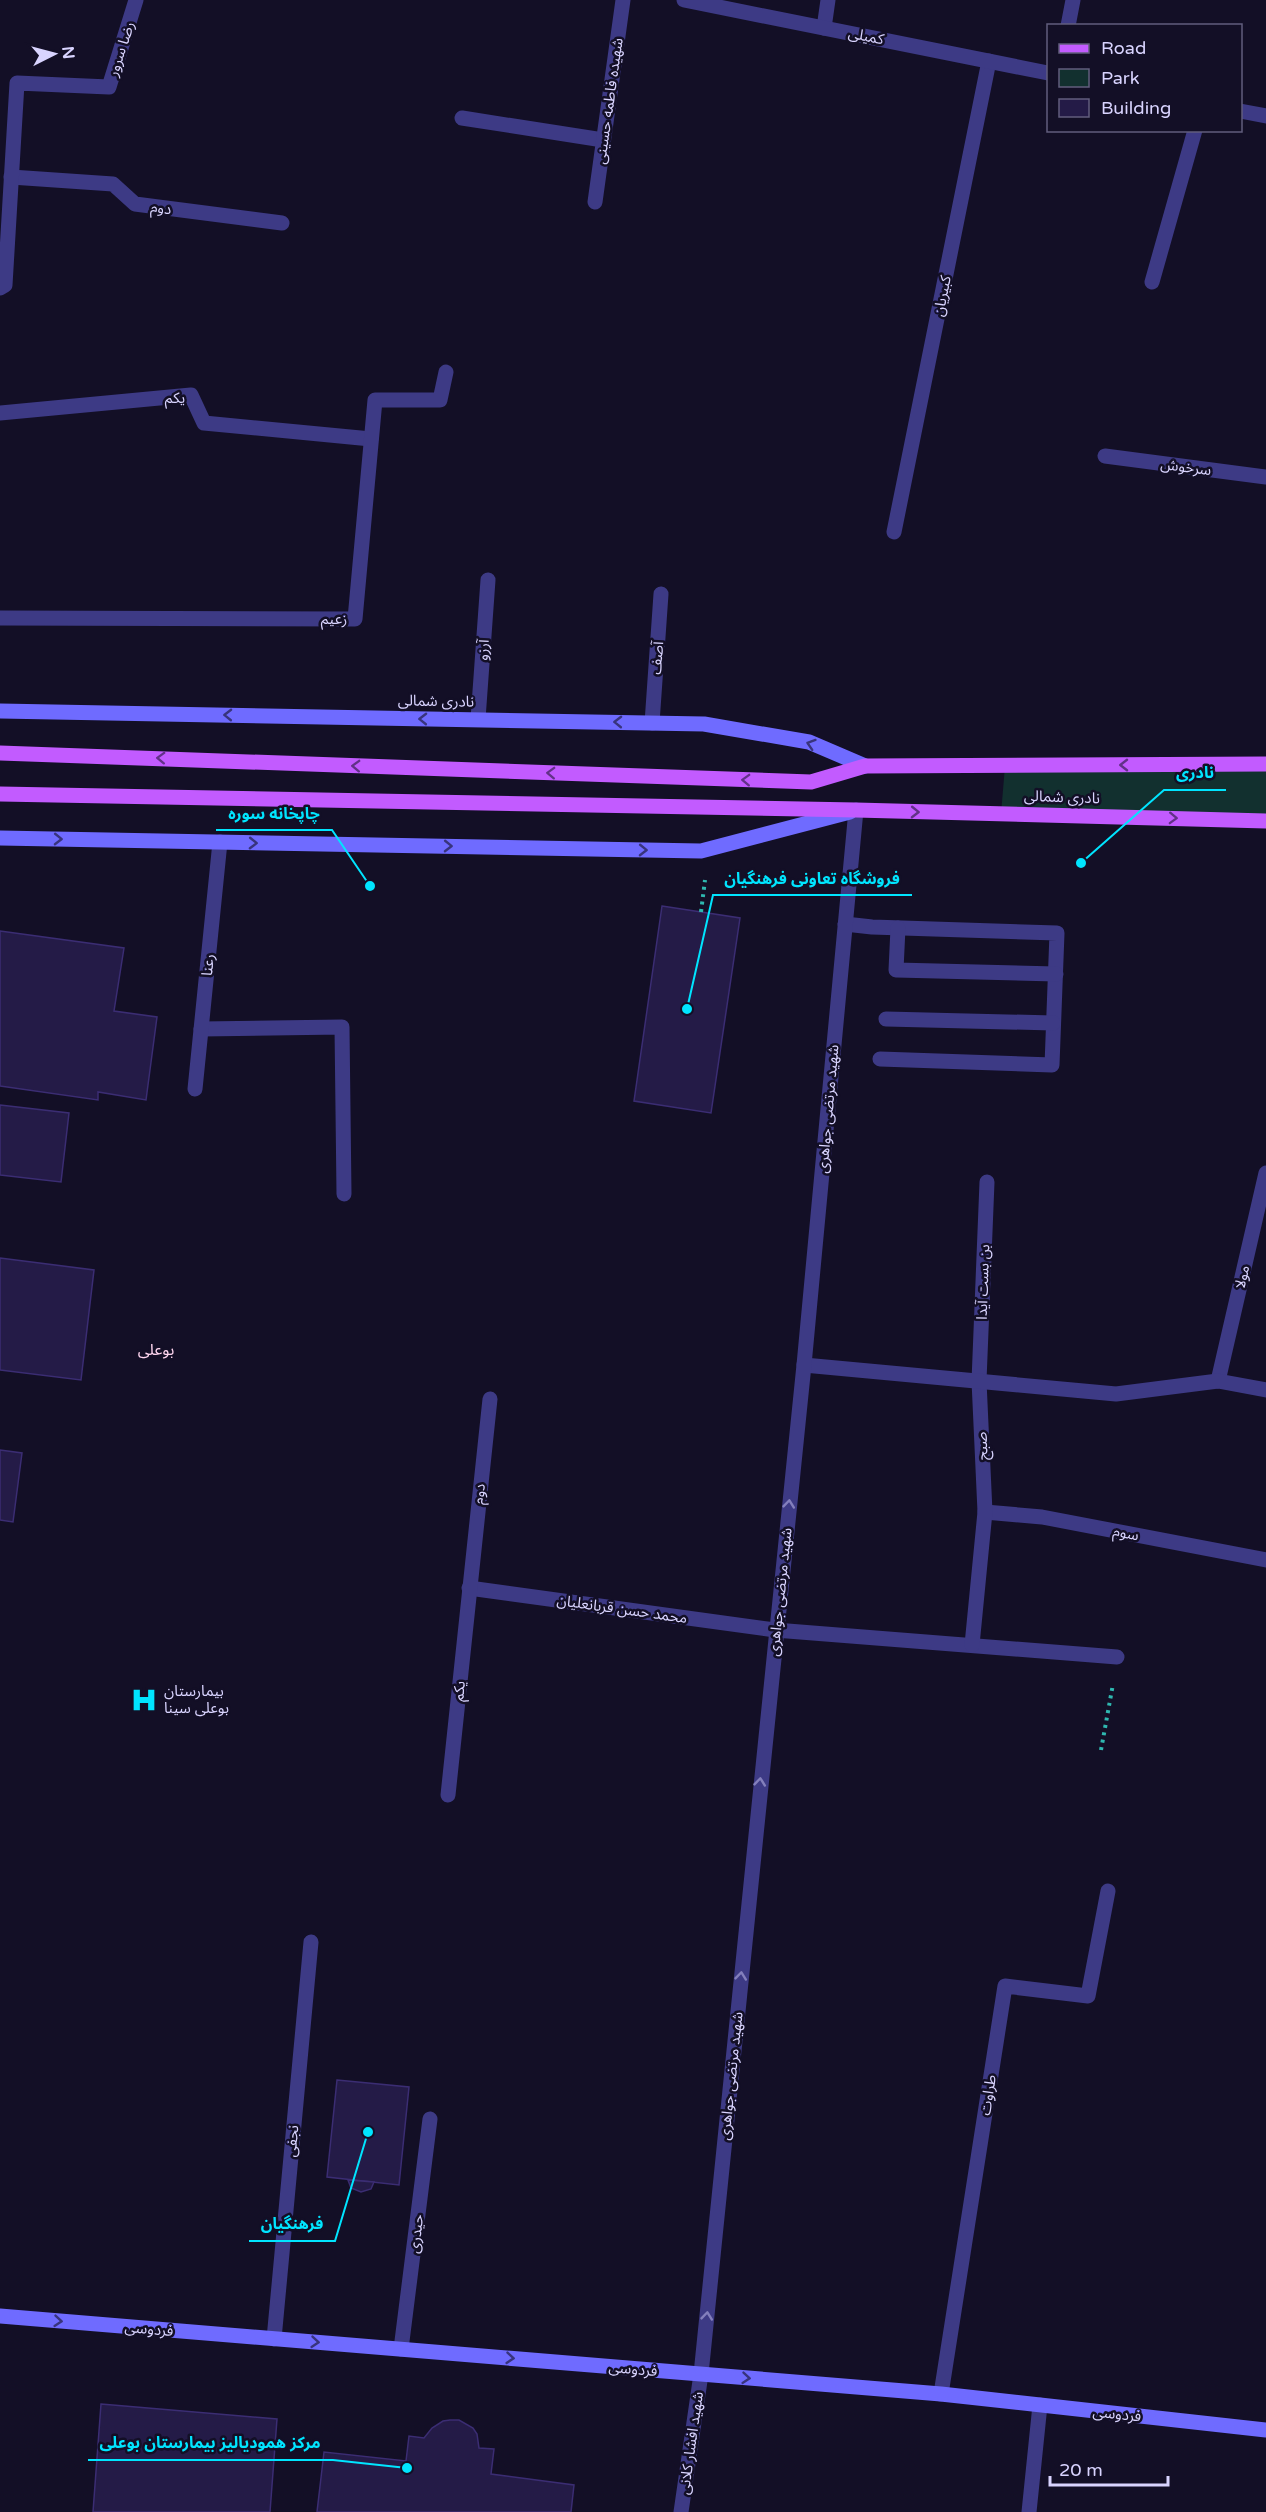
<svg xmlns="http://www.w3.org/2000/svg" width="1266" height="2512" font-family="'Varela Round','Noto Sans Arabic',sans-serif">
  <rect width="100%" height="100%" fill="#130f26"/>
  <polygon fill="#12302f" points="1266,764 1266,821 1001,814 1005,766"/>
  <g fill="#241b47" stroke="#3b2d73" stroke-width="1.5">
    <polygon points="662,906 740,918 711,1113 634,1101"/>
    <polygon points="0,931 124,948 114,1011 157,1017 146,1100 98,1092 98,1100 0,1086"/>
    <polygon points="0,1105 69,1113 61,1182 0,1175"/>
    <polygon points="0,1258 94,1270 81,1380 0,1370"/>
    <polygon points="0,1450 22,1453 13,1522 0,1520"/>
    <polygon points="337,2080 409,2087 399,2185 327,2177"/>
    <polygon points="348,2180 374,2182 371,2189 361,2192 351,2188"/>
    <polygon points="101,2404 277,2419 270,2512 93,2512"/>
    <polygon points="450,2420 459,2420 473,2428 477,2434 479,2448 494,2449 491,2474 574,2485 571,2512 317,2512 324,2452 406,2461 409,2436 424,2438 432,2428 443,2421"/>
  </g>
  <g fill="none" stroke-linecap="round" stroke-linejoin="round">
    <g stroke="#2fb8b0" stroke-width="4" stroke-dasharray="3 4.5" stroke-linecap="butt">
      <polyline points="701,912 705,880"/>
      <polyline points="1101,1750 1113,1684"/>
    </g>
    <g stroke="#3d3a85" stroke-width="15">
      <polyline points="824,28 828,0"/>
      <polyline points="462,118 603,140"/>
      <polyline points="11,177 113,184 135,204 282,223"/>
      <polyline points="0,288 5,285 17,83 109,87 136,0"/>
      <polyline points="0,413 191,395 204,423 371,439"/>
      <polyline points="894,532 989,61"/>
      <polyline points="0,618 355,619 375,400 440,400 446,372"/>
      <polyline points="845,924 872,927 1057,933 1052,1065 880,1059"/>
      <polyline points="898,928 896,970 1056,974"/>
      <polyline points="886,1019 1053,1023"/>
      <polyline points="201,1029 342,1027 344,1194"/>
      <polyline points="195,1089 220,842"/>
      <polyline points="1218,1381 1266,1173"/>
      <polyline points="985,1512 1042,1517 1266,1560"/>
      <polyline points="469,1588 775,1630 1117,1657"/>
      <polyline points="972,1645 985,1512 979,1381 987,1182"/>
      <polyline points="448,1795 490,1399"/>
      <polyline points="274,2339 311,1942"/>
      <polyline points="401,2349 430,2119"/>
      <polyline points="941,2394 1005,1986 1088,1996 1108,1891"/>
    </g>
    <g stroke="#3d3a85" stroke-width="15">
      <polyline points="684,0 1048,73"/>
      <polyline points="1068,26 1073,0"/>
      <polyline points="1240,111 1266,116"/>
      <polyline points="595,202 623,0"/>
      <polyline points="1152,282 1195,130"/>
      <polyline points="1105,456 1266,477"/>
      <polyline points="478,719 488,580"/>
      <polyline points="652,723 661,594"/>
      <polyline points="804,1365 1116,1394 1218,1381 1266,1390"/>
      <polyline points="681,2512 701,2374 804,1365 856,810"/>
      <polyline points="1029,2512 1040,2405"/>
    </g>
    <g stroke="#6f6bff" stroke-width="15">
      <polyline points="0,711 704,724 809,742 865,766"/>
      <polyline points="0,838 701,851 850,812"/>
      <polyline points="0,2316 941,2394 1266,2430"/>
    </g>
    <g stroke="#c25bff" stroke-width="15">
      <polyline points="0,753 811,782 865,766 1266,764"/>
      <polyline points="0,794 856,810 1266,821"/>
    </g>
  </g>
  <defs><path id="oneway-chevron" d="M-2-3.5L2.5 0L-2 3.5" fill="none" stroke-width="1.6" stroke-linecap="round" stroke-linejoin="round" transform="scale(1.5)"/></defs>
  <g stroke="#38347d">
    <use href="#oneway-chevron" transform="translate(228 715) rotate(-179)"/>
    <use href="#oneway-chevron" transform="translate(423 719) rotate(-179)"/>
    <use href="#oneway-chevron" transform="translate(618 722) rotate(-179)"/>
    <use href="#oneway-chevron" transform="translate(811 744) rotate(-162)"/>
    <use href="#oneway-chevron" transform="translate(58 839) rotate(1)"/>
    <use href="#oneway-chevron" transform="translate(253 843) rotate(1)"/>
    <use href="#oneway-chevron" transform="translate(448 846) rotate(1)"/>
    <use href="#oneway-chevron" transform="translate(643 850) rotate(1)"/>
    <use href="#oneway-chevron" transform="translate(58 2321) rotate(5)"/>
    <use href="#oneway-chevron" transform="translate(315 2342) rotate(5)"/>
    <use href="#oneway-chevron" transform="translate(510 2358) rotate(5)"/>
    <use href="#oneway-chevron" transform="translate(746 2378) rotate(5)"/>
  </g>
  <g stroke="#623188">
    <use href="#oneway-chevron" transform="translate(161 758) rotate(-178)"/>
    <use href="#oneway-chevron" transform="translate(1124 765) rotate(180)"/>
    <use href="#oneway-chevron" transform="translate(356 766) rotate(-178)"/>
    <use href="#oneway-chevron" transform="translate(551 773) rotate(-178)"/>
    <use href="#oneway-chevron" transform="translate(746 780) rotate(-178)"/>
    <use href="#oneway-chevron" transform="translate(915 812) rotate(1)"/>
    <use href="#oneway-chevron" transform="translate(1173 818) rotate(2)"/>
  </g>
  <g stroke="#837fbc">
    <use href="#oneway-chevron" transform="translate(789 1504) rotate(-84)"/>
    <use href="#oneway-chevron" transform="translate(760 1782) rotate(-84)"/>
    <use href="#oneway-chevron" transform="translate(741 1976) rotate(-84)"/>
    <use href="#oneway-chevron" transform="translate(707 2316) rotate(-84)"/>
  </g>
  <defs>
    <g id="hospital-bare" transform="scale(2.07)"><path d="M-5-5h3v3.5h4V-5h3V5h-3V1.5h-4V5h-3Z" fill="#00e5ff" stroke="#130f26" stroke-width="2.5" paint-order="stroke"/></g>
  </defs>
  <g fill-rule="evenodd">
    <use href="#hospital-bare" x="144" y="1700"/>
  </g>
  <g text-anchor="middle" stroke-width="5" stroke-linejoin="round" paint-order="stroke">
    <g font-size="15" fill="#d9d4ff" stroke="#130f26">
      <text transform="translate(866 36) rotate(11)" y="5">کمیلی</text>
      <text transform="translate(121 49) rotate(-72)" y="5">رضا سرور</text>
      <text transform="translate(609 101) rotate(-82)" y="5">شهیده فاطمه حسینی</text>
      <text transform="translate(161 208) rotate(7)" y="5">دوم</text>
      <text transform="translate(942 296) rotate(-79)" y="5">کبیریان</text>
      <text x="175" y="403">یکم</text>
      <text transform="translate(1186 467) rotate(7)" y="5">سرخوش</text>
      <text x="334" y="624">زعیم</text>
      <text transform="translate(483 650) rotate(-86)" y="5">آرزو</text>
      <text transform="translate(657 658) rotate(-86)" y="5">آصف</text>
      <text transform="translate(436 701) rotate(1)" y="5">نادری شمالی</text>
      <text transform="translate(1062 797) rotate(2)" y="5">نادری شمالی</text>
      <text transform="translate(208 965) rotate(-84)" y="5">رعنا</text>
      <text transform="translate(828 1109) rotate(-85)" y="5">شهید مرتضی جواهری</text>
      <text transform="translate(1242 1277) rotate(-77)" y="5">مولا</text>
      <text transform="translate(983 1282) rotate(-88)" y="5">بن بست آیدا</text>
      <text transform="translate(982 1446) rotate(-93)" y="5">صبح</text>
      <text transform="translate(479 1494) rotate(-84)" y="5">دوم</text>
      <text transform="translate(1126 1533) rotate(11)" y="5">سوم</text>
      <text transform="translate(780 1592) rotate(-84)" y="5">شهید مرتضی جواهری</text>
      <text transform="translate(622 1609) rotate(8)" y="5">محمد حسن قربانعلیان</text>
      <text transform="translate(459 1691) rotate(-84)" y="5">یکم</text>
      <text transform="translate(731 2076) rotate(-84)" y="5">شهید مرتضی جواهری</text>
      <text transform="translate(988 2095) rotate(-81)" y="5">طراوت</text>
      <text transform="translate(292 2141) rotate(-85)" y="5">نجفی</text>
      <text transform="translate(416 2234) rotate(-83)" y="5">حیدری</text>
      <text transform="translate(149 2329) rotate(5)" y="5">فردوسی</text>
      <text transform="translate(633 2369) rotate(5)" y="5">فردوسی</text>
      <text transform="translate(1117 2414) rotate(6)" y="5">فردوسی</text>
      <text transform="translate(691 2443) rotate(-82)" y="5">شهید افشار کلانی</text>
    </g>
    <g font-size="15" fill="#d9d4ff" stroke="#130f26" text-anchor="start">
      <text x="164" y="1696">بیمارستان<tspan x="164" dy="17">بوعلی سینا</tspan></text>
    </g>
    <g font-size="16" fill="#ffd6f0" stroke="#130f26">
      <text x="156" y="1355">بوعلی</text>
    </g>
  </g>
  <path fill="none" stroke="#00e5ff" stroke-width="2" d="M1081 863L1164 790H1226M370 886L332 830H216M687 1009L713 895H912M368 2132L335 2241H249M407 2468L333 2460H88"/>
  <g fill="#00e5ff" stroke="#130f26" stroke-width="2">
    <circle cx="1081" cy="863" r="6"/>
    <circle cx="370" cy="886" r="6"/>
    <circle cx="687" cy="1009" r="6"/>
    <circle cx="368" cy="2132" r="6"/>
    <circle cx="407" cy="2468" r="6"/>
  </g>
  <g font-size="16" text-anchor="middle" font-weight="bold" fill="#00e5ff" stroke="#130f26" stroke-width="5" stroke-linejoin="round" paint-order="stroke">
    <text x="1195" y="778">نادری</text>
    <text x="274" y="819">چاپخانه سوره</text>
    <text x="812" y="884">فروشگاه تعاونی فرهنگیان</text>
    <text x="292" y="2229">فرهنگیان</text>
    <text x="210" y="2448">مرکز همودیالیز بیمارستان بوعلی</text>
  </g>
  <rect x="1047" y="24" width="195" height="108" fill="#130f26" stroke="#625e7d" stroke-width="1.5"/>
  <rect x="1059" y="44" width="30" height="9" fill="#c25bff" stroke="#625e7d" stroke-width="1.5"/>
  <text x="1101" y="54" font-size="18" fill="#d9d4ff">Road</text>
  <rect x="1059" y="69" width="30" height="18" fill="#12302f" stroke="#625e7d" stroke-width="1.5"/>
  <text x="1101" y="84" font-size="18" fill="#d9d4ff">Park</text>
  <rect x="1059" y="99" width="30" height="18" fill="#241b47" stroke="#625e7d" stroke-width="1.5"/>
  <text x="1101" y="114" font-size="18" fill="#d9d4ff">Building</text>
  <g transform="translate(54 54) rotate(84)" stroke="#130f26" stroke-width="4.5" paint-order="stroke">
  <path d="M0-4.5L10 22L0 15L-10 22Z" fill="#d9d4ff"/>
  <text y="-9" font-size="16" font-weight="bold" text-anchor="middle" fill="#d9d4ff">N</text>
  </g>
  <path d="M1050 2476v9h118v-9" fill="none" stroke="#d9d4ff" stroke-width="3"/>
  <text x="1059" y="2476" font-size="18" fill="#d9d4ff" stroke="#130f26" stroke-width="4.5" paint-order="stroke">20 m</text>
</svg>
